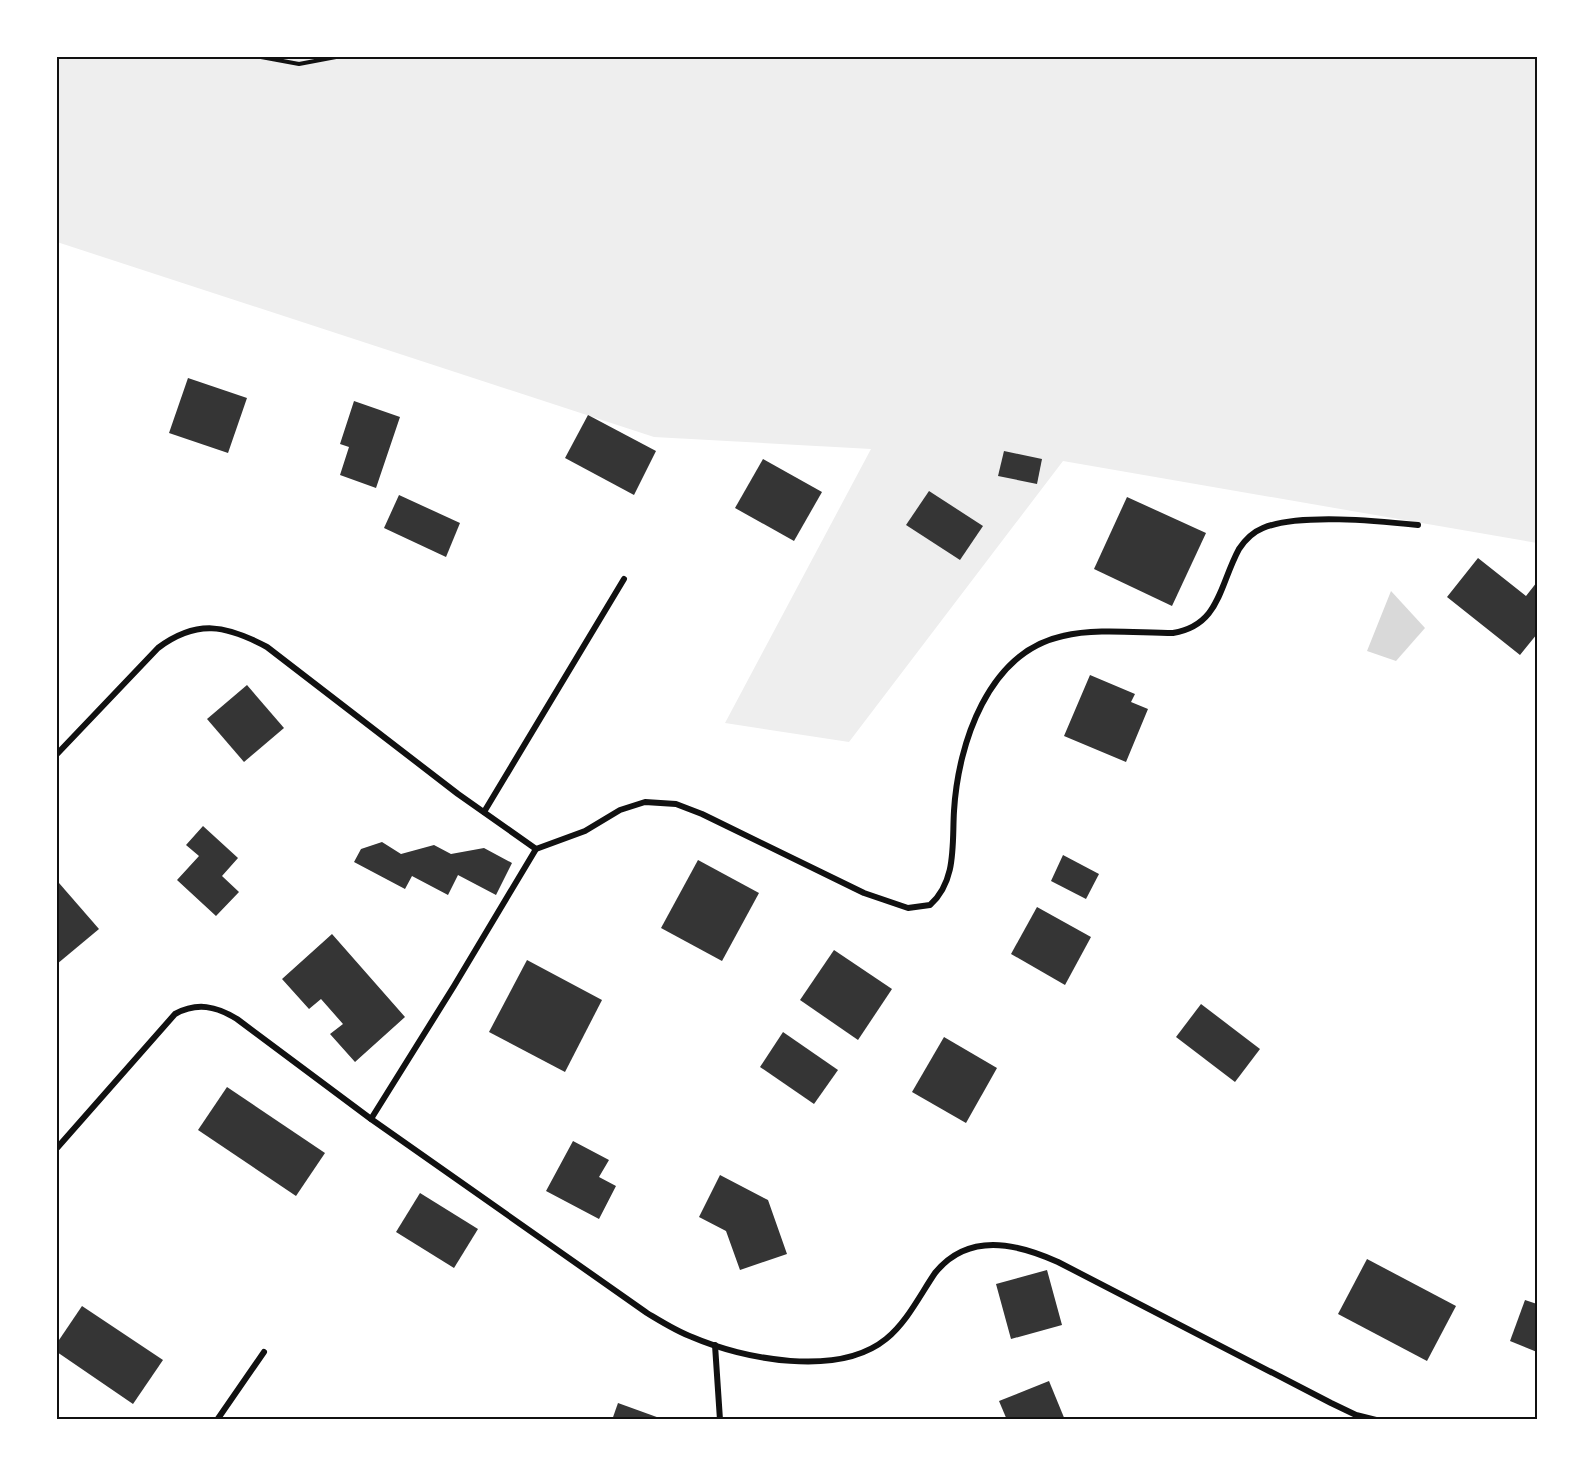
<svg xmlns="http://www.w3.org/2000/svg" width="1594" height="1477" font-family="'Titillium Web',sans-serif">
  <rect width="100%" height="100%" fill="#fff"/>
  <polygon fill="#eee" points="57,57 1537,57 1537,543 1063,461 849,742 725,723 871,449 654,437 57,242"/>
  <polygon fill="#d9d9d9" points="1391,591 1425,628 1396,661 1367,651"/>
  <g fill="#353535">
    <polygon points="188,378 247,398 228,453 169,433"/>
    <polygon points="354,401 400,417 376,488 340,475 349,447 340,444"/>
    <polygon points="588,415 656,451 634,495 565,458"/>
    <polygon points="1004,451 1042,459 1037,484 998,476"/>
    <polygon points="763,459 822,492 794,541 735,508"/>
    <polygon points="929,491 983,526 960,560 906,525"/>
    <polygon points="399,495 460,523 446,557 384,528"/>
    <polygon points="1127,497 1206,533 1172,606 1094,569"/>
    <polygon points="1478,558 1526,596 1537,582 1537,634 1520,655 1447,597"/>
    <polygon points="1090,675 1135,694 1131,702 1148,709 1126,762 1064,736"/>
    <polygon points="247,685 284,728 244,762 207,719"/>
    <polygon points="203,826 238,858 222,876 239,892 216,916 177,880 199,856 186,845"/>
    <polygon points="382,842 401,854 434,845 451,854 484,848 512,863 496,895 458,875 448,895 412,876 405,889 354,862 361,849"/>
    <polygon points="1063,855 1099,874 1086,899 1051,881"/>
    <polygon points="698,860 759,893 722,961 661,928"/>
    <polygon points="59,883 99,929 57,964 57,885"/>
    <polygon points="1037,907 1091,937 1065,985 1011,954"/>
    <polygon points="332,934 405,1017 355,1062 330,1034 343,1024 321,999 309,1009 282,979"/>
    <polygon points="834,950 892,989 858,1040 800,1000"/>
    <polygon points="527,960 602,1000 565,1072 489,1032"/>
    <polygon points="1201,1004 1260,1049 1235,1082 1176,1037"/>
    <polygon points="783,1032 838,1070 814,1104 760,1067"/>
    <polygon points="944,1037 997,1068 966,1123 912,1092"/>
    <polygon points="227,1087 325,1153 296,1196 198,1130"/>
    <polygon points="573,1141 609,1160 599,1177 616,1186 599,1219 546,1191"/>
    <polygon points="720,1175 768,1200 787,1254 740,1270 726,1231 699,1217"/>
    <polygon points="420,1193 478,1229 454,1268 396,1232"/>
    <polygon points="1367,1259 1456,1306 1427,1361 1338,1314"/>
    <polygon points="1047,1270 1062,1325 1011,1339 996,1284"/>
    <polygon points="1525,1300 1537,1304 1537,1352 1510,1341"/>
    <polygon points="82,1306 163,1360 133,1404 57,1352 57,1343"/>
    <polygon points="1049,1381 1065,1420 1007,1420 999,1401"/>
    <polygon points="618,1403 665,1420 612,1420"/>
  </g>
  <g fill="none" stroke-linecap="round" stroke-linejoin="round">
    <polyline stroke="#111" stroke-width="4" points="261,57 299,64 336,57"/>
    <g stroke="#111" stroke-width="6">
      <path d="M 57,754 L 158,648 C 197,619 226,625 267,647 L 458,794 L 536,849"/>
      <polyline points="484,812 624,579"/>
      <path d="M 371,1119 L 454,986 L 536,849 L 585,831 L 620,810 L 645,802 L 676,804 L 702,814 L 864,893 L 908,908 L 930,905 C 957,881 952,843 954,811 C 958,744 988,652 1063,636 C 1096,628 1138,633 1173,633 C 1220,625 1219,586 1239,549 C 1245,540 1253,532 1263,528 C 1299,513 1379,521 1418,525"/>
      <path d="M 57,1148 L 175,1014 C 197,1002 216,1006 237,1019 L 371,1119 L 647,1313 C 662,1322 676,1331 692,1337 C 743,1359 838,1378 886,1339 C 907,1322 920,1295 935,1273 C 968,1232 1016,1243 1058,1262 L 1331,1403 L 1356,1415 L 1376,1420"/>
      <polyline points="715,1345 720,1420"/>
      <polyline points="217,1420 264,1352"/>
      <polyline points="1440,1420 1465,1420"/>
    </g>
  </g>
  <rect width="1594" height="1477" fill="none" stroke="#ffffff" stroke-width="117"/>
  <rect x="58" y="58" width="1478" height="1360" fill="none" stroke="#111" stroke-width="2"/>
</svg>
